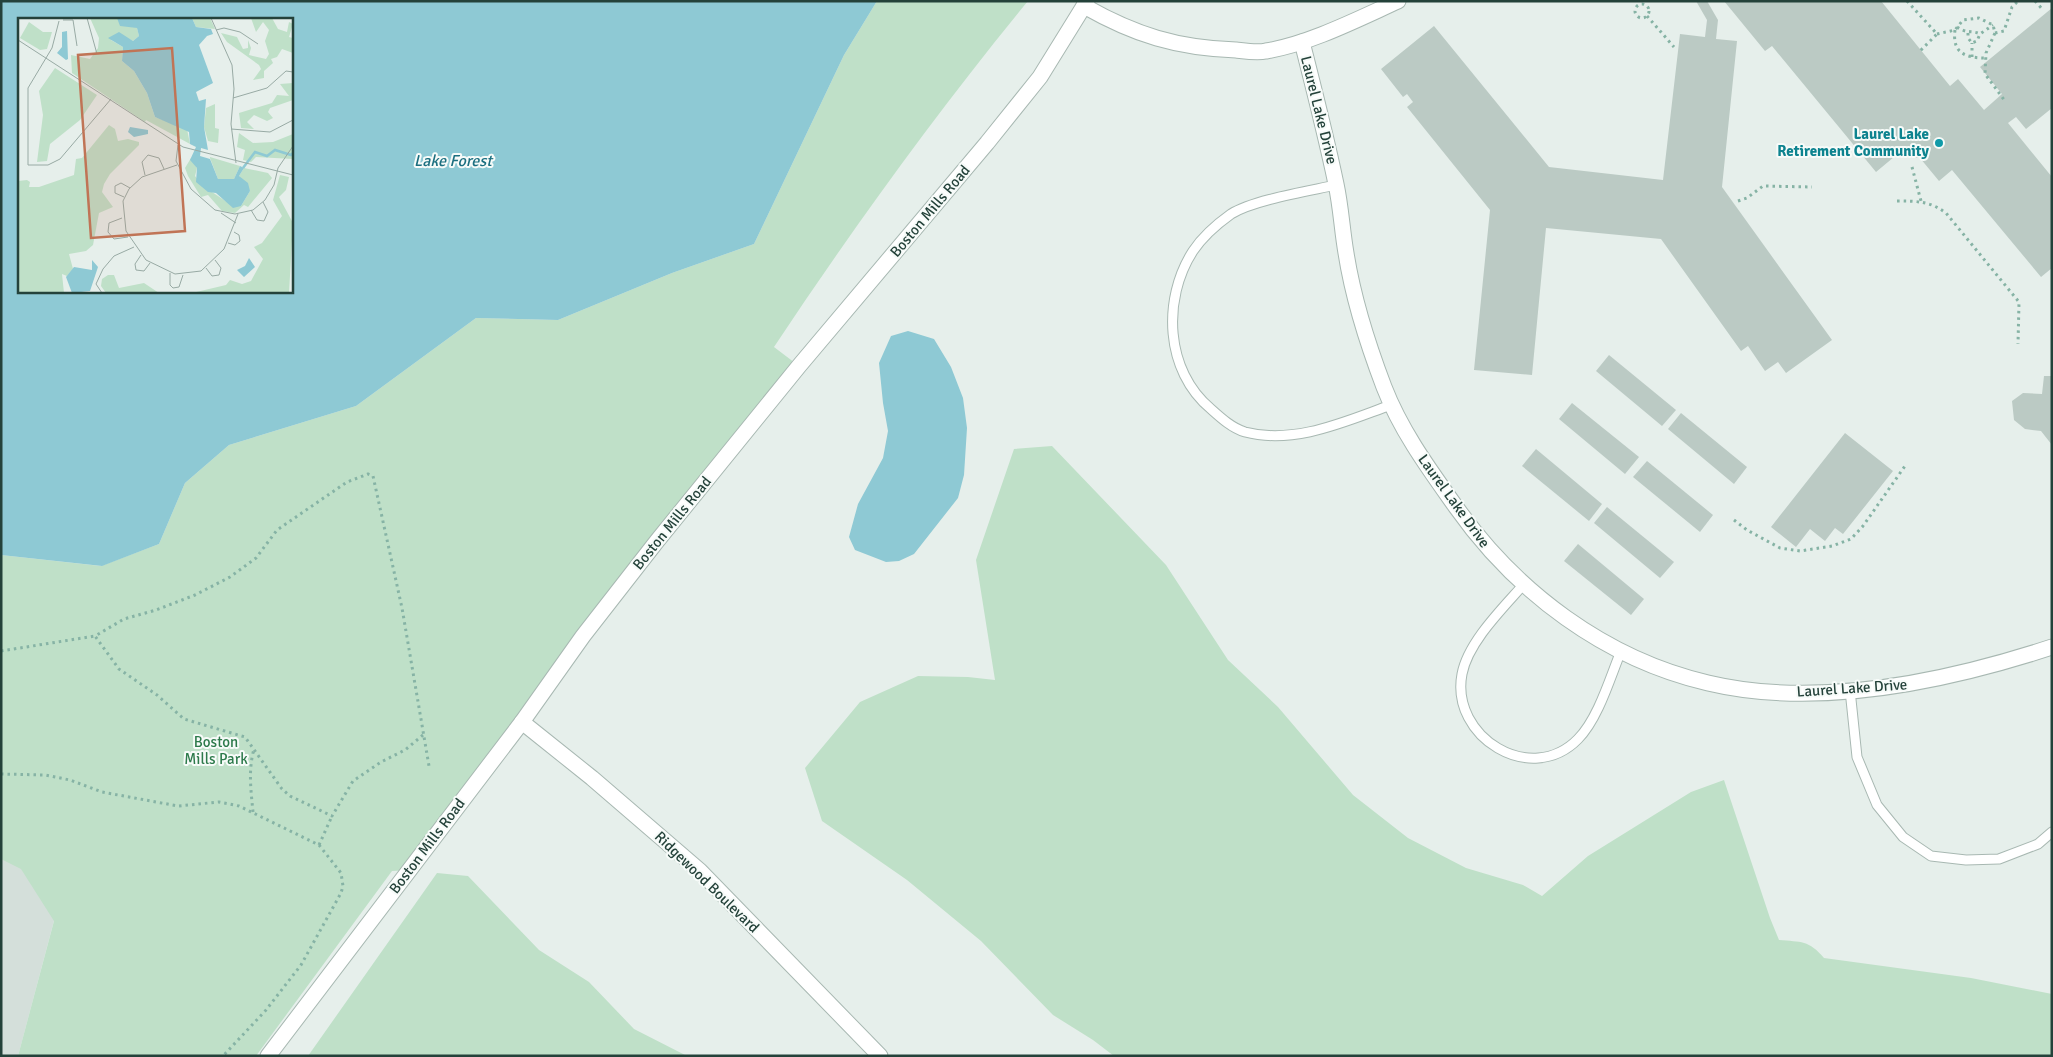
<svg xmlns="http://www.w3.org/2000/svg" width="2053" height="1057" font-family="Signika,sans-serif">
  <rect width="100%" height="100%" fill="#e6efeb"/>
  <polygon fill="#d4dfda" points="1,812 73,849 18,1056 1,1056"/>
  <g fill="#bfe0c8">
    <path d="M 877,1 L 1028,1 C 937,112 853,228 774,347 L 799,366 L 410,870 L 392,871 L 256,1056 L 18,1056 L 54,921 L 21,869 L 1,859 L 1,555 L 101,566 L 159,544 L 185,483 L 229,445 L 356,406 L 476,318 L 558,320 L 672,273 L 754,244 L 844,55 Z"/>
    <path d="M 1052,446 L 1166,565 L 1228,660 L 1278,707 L 1353,795 L 1408,838 L 1466,868 L 1523,885 L 1542,896 L 1588,856 L 1691,792 L 1724,780 L 1770,918 L 1779,940 C 1801,942 1809,940 1824,958 L 1971,978 L 2052,994 L 2052,1056 L 1114,1056 L 1093,1040 L 1053,1015 L 981,941 L 907,880 L 822,821 L 805,768 L 860,702 L 918,676 L 968,677 L 995,680 L 976,560 L 1014,449 Z"/>
    <polygon points="437,873 468,876 539,950 589,982 634,1029 687,1056 308,1056"/>
  </g>
  <g fill="#8ec9d4" fill-rule="evenodd">
    <path d="M 1,1 L 877,1 L 844,55 L 754,244 L 672,273 L 558,320 L 476,318 L 356,406 L 229,445 L 185,483 L 159,544 L 102,566 L 1,555 ZM 19,19 L 291,19 L 291,291 L 19,291 Z"/>
    <polygon points="908,331 934,339 951,367 963,398 967,428 964,475 958,498 914,554 899,561 886,562 855,550 849,537 858,504 883,458 888,431 883,403 879,363 891,336"/>
  </g>
  <g fill="#bbcac4">
    <polygon points="1696,1 1707,1 1718,20 1716,39 1737,41 1722,187 1832,340 1786,373 1778,362 1765,371 1748,346 1741,351 1661,239 1546,228 1532,375 1474,370 1490,210 1407,107 1413,102 1407,94 1403,97 1381,69 1434,26 1549,167 1663,180 1680,34 1705,37 1707,20"/>
    <polygon points="1724,1 1881,1 1950,86 1958,79 1984,110 2002,94 1980,67 2052,8 2052,108 2026,129 2016,117 2008,123 2052,177 2052,268 2041,277 1952,170 1939,181 1920,158 1894,157 1876,172 1772,46 1765,51"/>
    <polygon points="1609,355 1676,410 1662,426 1596,371"/>
    <polygon points="2044,376 2052,376 2052,445 2041,431 2025,429 2014,420 2012,401 2023,393 2042,394"/>
    <polygon points="1572,403 1639,457 1625,474 1559,419"/>
    <polygon points="1681,413 1747,467 1734,484 1668,429"/>
    <polygon points="1845,433 1893,471 1843,534 1835,528 1825,541 1810,529 1796,547 1771,527"/>
    <polygon points="1536,449 1602,504 1589,521 1522,466"/>
    <polygon points="1647,461 1713,515 1700,532 1633,477"/>
    <polygon points="1607,507 1674,562 1660,578 1594,523"/>
    <polygon points="1578,544 1644,599 1631,615 1564,561"/>
  </g>
  <g fill="none" stroke-linecap="round" stroke-linejoin="round">
    <g stroke="#a8b8b2" stroke-width="11">
      <g id="service">
        <path d="M 1336,185 C 1309,191 1253,200 1231,214 C 1217,224 1203,236 1193,251 C 1162,299 1165,371 1211,409 C 1221,418 1232,428 1245,432 C 1295,445 1346,421 1391,405"/>
        <path d="M 1524,584 C 1503,608 1468,642 1462,674 C 1450,737 1531,787 1578,739 C 1598,719 1610,678 1621,651"/>
        <polyline points="1850,690 1857,757 1877,805 1903,837 1931,856 1966,860 1999,859 2038,844 2052,832"/>
      </g>
    </g>
    <g stroke="#a8b8b2" stroke-width="17">
      <g id="minor">
        <path d="M 1084,6 C 1135,35 1177,48 1236,50 C 1245,51 1257,53 1266,51 C 1309,44 1358,19 1398,1"/>
        <path d="M 1302,42 C 1314,89 1326,136 1336,184 C 1341,207 1342,230 1346,253 C 1353,298 1368,345 1384,387 C 1401,431 1429,469 1456,507 C 1516,592 1605,659 1708,683 C 1817,709 1948,681 2052,647"/>
        <polyline points="522,722 592,778 700,871 880,1056"/>
      </g>
    </g>
    <g stroke="#a8b8b2" stroke-width="17">
      <polyline id="tertiary" points="268,1056 522,722 583,636 657,541 799,366 987,143 1040,77 1087,1"/>
    </g>
    <g stroke="#86b3a5" stroke-width="3" stroke-dasharray="2.5 4" stroke-linecap="butt">
      <polyline points="1907,1 1937,34 1918,53"/>
      <polyline points="2035,1 2043,10"/>
      <circle cx="1642" cy="11" r="7"/>
      <polyline points="1647,16 1674,47"/>
      <path d="M 1957,27 C 1967,34 1972,30 1980,34 L 1993,25"/>
      <path d="M 1955,30 C 1952,53 1965,58 1986,58"/>
      <polyline points="1968,33 1968,38 1972,43 1977,41 1980,34"/>
      <polyline points="1995,33 2004,31 2012,7 2018,1"/>
      <polyline points="1937,34 1955,30 1963,20 1979,18 1993,25 1995,33 1986,53 1985,74 2005,101"/>
      <polyline points="1972,57 1972,43"/>
      <polyline points="1912,167 1921,201"/>
      <polyline points="1738,201 1747,198 1763,186 1812,187"/>
      <path d="M 1897,201 C 1916,201 1930,201 1946,213 L 2019,302 L 2018,344"/>
      <polyline points="1734,520 1747,530 1780,548 1800,551 1832,546 1851,539 1863,526 1905,466"/>
      <polyline points="1,651 95,636"/>
      <polyline points="423,735 405,750 381,762 353,781 332,816 290,796 282,789 245,737 184,719 157,695 119,669 95,636 124,619 156,610 195,595 230,577 256,558 277,530 347,482 368,474 373,476 402,608 429,766"/>
      <polyline points="1,774 45,775 70,780 102,792 178,806 219,802 239,806 319,845 341,873 343,886 341,893 301,965 266,1010 223,1056"/>
      <path d="M 253,812 C 251,791 248,770 254,749"/>
      <polyline points="319,845 332,816"/>
    </g>
    <use href="#service" stroke="#fff" stroke-width="9"/>
    <use href="#minor" stroke="#fff" stroke-width="15"/>
    <use href="#tertiary" stroke="#fff" stroke-width="15"/>
  </g>
  <circle fill="#0f9aa8" stroke="#f7fbf9" stroke-width="2" cx="1939" cy="143" r="5"/>
  <g text-anchor="middle" stroke-width="4" stroke-linejoin="round" paint-order="stroke">
    <g font-size="15" fill="#24423a" stroke="#f7fbf9">
      <text transform="translate(1319 110) rotate(76)" y="5">Laurel Lake Drive</text>
      <text transform="translate(930 211) rotate(-50)" y="5">Boston Mills Road</text>
      <text transform="translate(1454 501) rotate(54)" y="5">Laurel Lake Drive</text>
      <text transform="translate(672 523) rotate(-51)" y="5">Boston Mills Road</text>
      <text transform="translate(1852 688) rotate(-4)" y="5">Laurel Lake Drive</text>
      <text transform="translate(427 846) rotate(-53)" y="5">Boston Mills Road</text>
      <text transform="translate(707 882) rotate(44)" y="5">Ridgewood Boulevard</text>
    </g>
    <g font-size="15" font-weight="bold" fill="#0d838f" stroke="#f7fbf9" text-anchor="end">
      <text x="1929" y="139">Laurel Lake<tspan x="1929" dy="17">Retirement Community</tspan></text>
    </g>
    <g font-size="15" fill="#2d7a4b" stroke="#f7fbf9">
      <text x="216" y="747">Boston<tspan x="216" dy="17">Mills Park</tspan></text>
    </g>
    <g font-size="16" font-style="italic" fill="#1c6f80" stroke="#f7fbf9">
      <text x="453" y="166">Lake Forest</text>
    </g>
  </g>
  <g transform="translate(18 18)">
    <rect width="275" height="275" fill="#e6efeb"/>
    <path d="M 72,0 L 99,0 L 119,10 L 121,18 L 115,23 L 109,20 L 93,22 L 105,29 L 104,43 L 116,53 L 129,75 L 137,99 L 169,111 L 172,126 L 128,102 L 127,104 L 54,55 L 53,37 L 72,41 L 80,30 L 81,20 ZM 174,0 L 192,0 L 197,11 L 178,9 ZM 233,0 L 254,0 L 260,11 L 269,14 L 271,4 L 275,6 L 271,19 L 275,20 L 275,35 L 264,31 L 259,39 L 253,41 L 255,45 L 246,53 L 246,60 L 235,62 L 243,51 L 241,47 L 209,24 L 203,15 L 219,19 L 225,31 L 230,30 L 230,22 L 233,30 L 231,37 L 248,41 L 251,36 L 247,23 L 251,12 L 245,4 L 238,14 ZM 11,4 L 25,14 L 34,14 L 29,31 L 22,32 L 2,20 ZM 37,50 L 79,77 L 62,102 L 32,126 L 29,143 L 19,144 L 25,97 L 21,73 ZM 275,65 L 275,82 L 252,90 L 250,94 L 255,100 L 249,103 L 236,97 L 229,104 L 236,111 L 223,110 L 221,95 L 254,85 L 259,77 L 271,78 L 262,66 ZM 197,86 L 197,110 L 201,111 L 200,125 L 190,123 L 186,109 L 188,90 ZM 91,107 L 97,111 L 100,123 L 110,121 L 121,124 L 121,127 L 92,156 L 86,166 L 84,174 L 95,189 L 81,195 L 75,227 L 68,233 L 51,236 L 55,251 L 49,258 L 44,256 L 46,275 L 0,275 L 0,163 L 9,162 L 12,164 L 11,169 L 21,169 L 56,157 L 58,141 L 64,140 ZM 221,115 L 235,125 L 255,124 L 275,116 L 275,141 L 238,139 L 233,144 L 225,142 L 227,132 L 219,129 ZM 173,140 L 179,150 L 177,158 L 185,168 L 212,186 L 223,188 L 232,173 L 221,158 L 226,150 L 250,155 L 254,160 L 230,189 L 226,187 L 217,195 L 204,193 L 190,177 L 183,179 L 170,158 L 167,150 ZM 192,140 L 192,139 L 222,148 L 216,161 L 200,161 ZM 262,157 L 271,159 L 268,172 L 261,179 L 275,205 L 271,275 L 174,275 L 208,267 L 212,262 L 224,266 L 233,263 L 245,241 L 236,229 L 244,225 L 264,198 L 255,182 ZM 90,257 L 96,257 L 101,270 L 126,265 L 141,275 L 88,275 L 83,268 L 84,261 Z" fill="#bfe0c8"/>
    <path d="M 99,0 L 174,0 L 178,9 L 193,11 L 195,16 L 189,18 L 181,27 L 195,65 L 178,74 L 181,83 L 188,81 L 186,109 L 190,132 L 183,130 L 182,138 L 192,141 L 200,161 L 216,161 L 222,148 L 226,150 L 221,158 L 230,165 L 232,173 L 223,188 L 215,190 L 198,175 L 190,174 L 178,164 L 179,150 L 172,142 L 178,129 L 172,126 L 171,114 L 137,99 L 129,75 L 116,53 L 104,43 L 105,29 L 90,20 L 101,14 L 115,23 L 121,18 L 119,10 L 102,8 ZM 49,13 L 50,41 L 48,42 L 39,35 L 44,29 L 44,14 ZM 112,109 L 130,112 L 130,116 L 116,119 L 110,114 ZM 231,240 L 237,249 L 226,259 L 219,252 L 227,248 ZM 74,242 L 80,249 L 72,273 L 54,275 L 48,259 L 56,249 L 74,252 Z" fill="#8ec9d4"/>
    <path fill="none" stroke="#8ec9d4" stroke-width="2.5" d="M 225,150 L 237,134 L 249,138 L 257,132 L 273,137 L 275,135"/>
    <path fill="none" stroke="#98aaa4" stroke-width="1" d="M 69,0 L 79,36M 193,0 L 214,47 L 216,71 L 213,106 L 218,145M 45,2 L 55,2 L 59,28M 41,3 L 34,30 L 10,70 L 10,147 L 30,147 L 42,141 L 93,81M 198,12 L 206,10 L 222,14 L 240,26M 0,22 L 165,129 L 275,157M 215,80 L 249,70 L 268,53 L 275,54M 213,111 L 252,114 L 275,102M 160,127 L 158,143 L 173,171 L 197,192 L 217,196 L 235,192 L 247,182 L 256,167 L 260,150 L 275,128M 159,147 L 124,159 L 111,171 L 105,183 L 108,213 L 128,242 L 157,256 L 183,253 L 206,231 L 220,196M 127,157 L 124,144 L 130,137 L 141,140 L 146,151M 106,179 L 97,175 L 97,168 L 103,165 L 112,170M 233,192 L 239,202 L 246,203 L 250,194 L 245,184M 203,195 L 218,205M 104,200 L 91,205 L 90,214 L 96,221 L 110,219M 210,225 L 217,227 L 222,223 L 221,217 L 216,214M 123,237 L 117,246 L 118,252 L 126,253 L 132,245M 188,250 L 194,258 L 201,257 L 203,250 L 197,242M 152,255 L 152,267 L 155,270 L 161,269 L 165,257M 84,275 L 78,266 L 85,251 L 96,238 L 116,229"/>
    <path fill="#c07456" fill-opacity="0.15" stroke="#c07456" stroke-width="2.5" d="M 154,30 L 167,213 L 73,220 L 60,37 Z"/>
    <rect width="275" height="275" fill="none" stroke="#24423a" stroke-width="2.5"/>
  </g>
  <rect width="2053" height="1057" fill="none" stroke="#24423a" stroke-width="5"/>
</svg>
